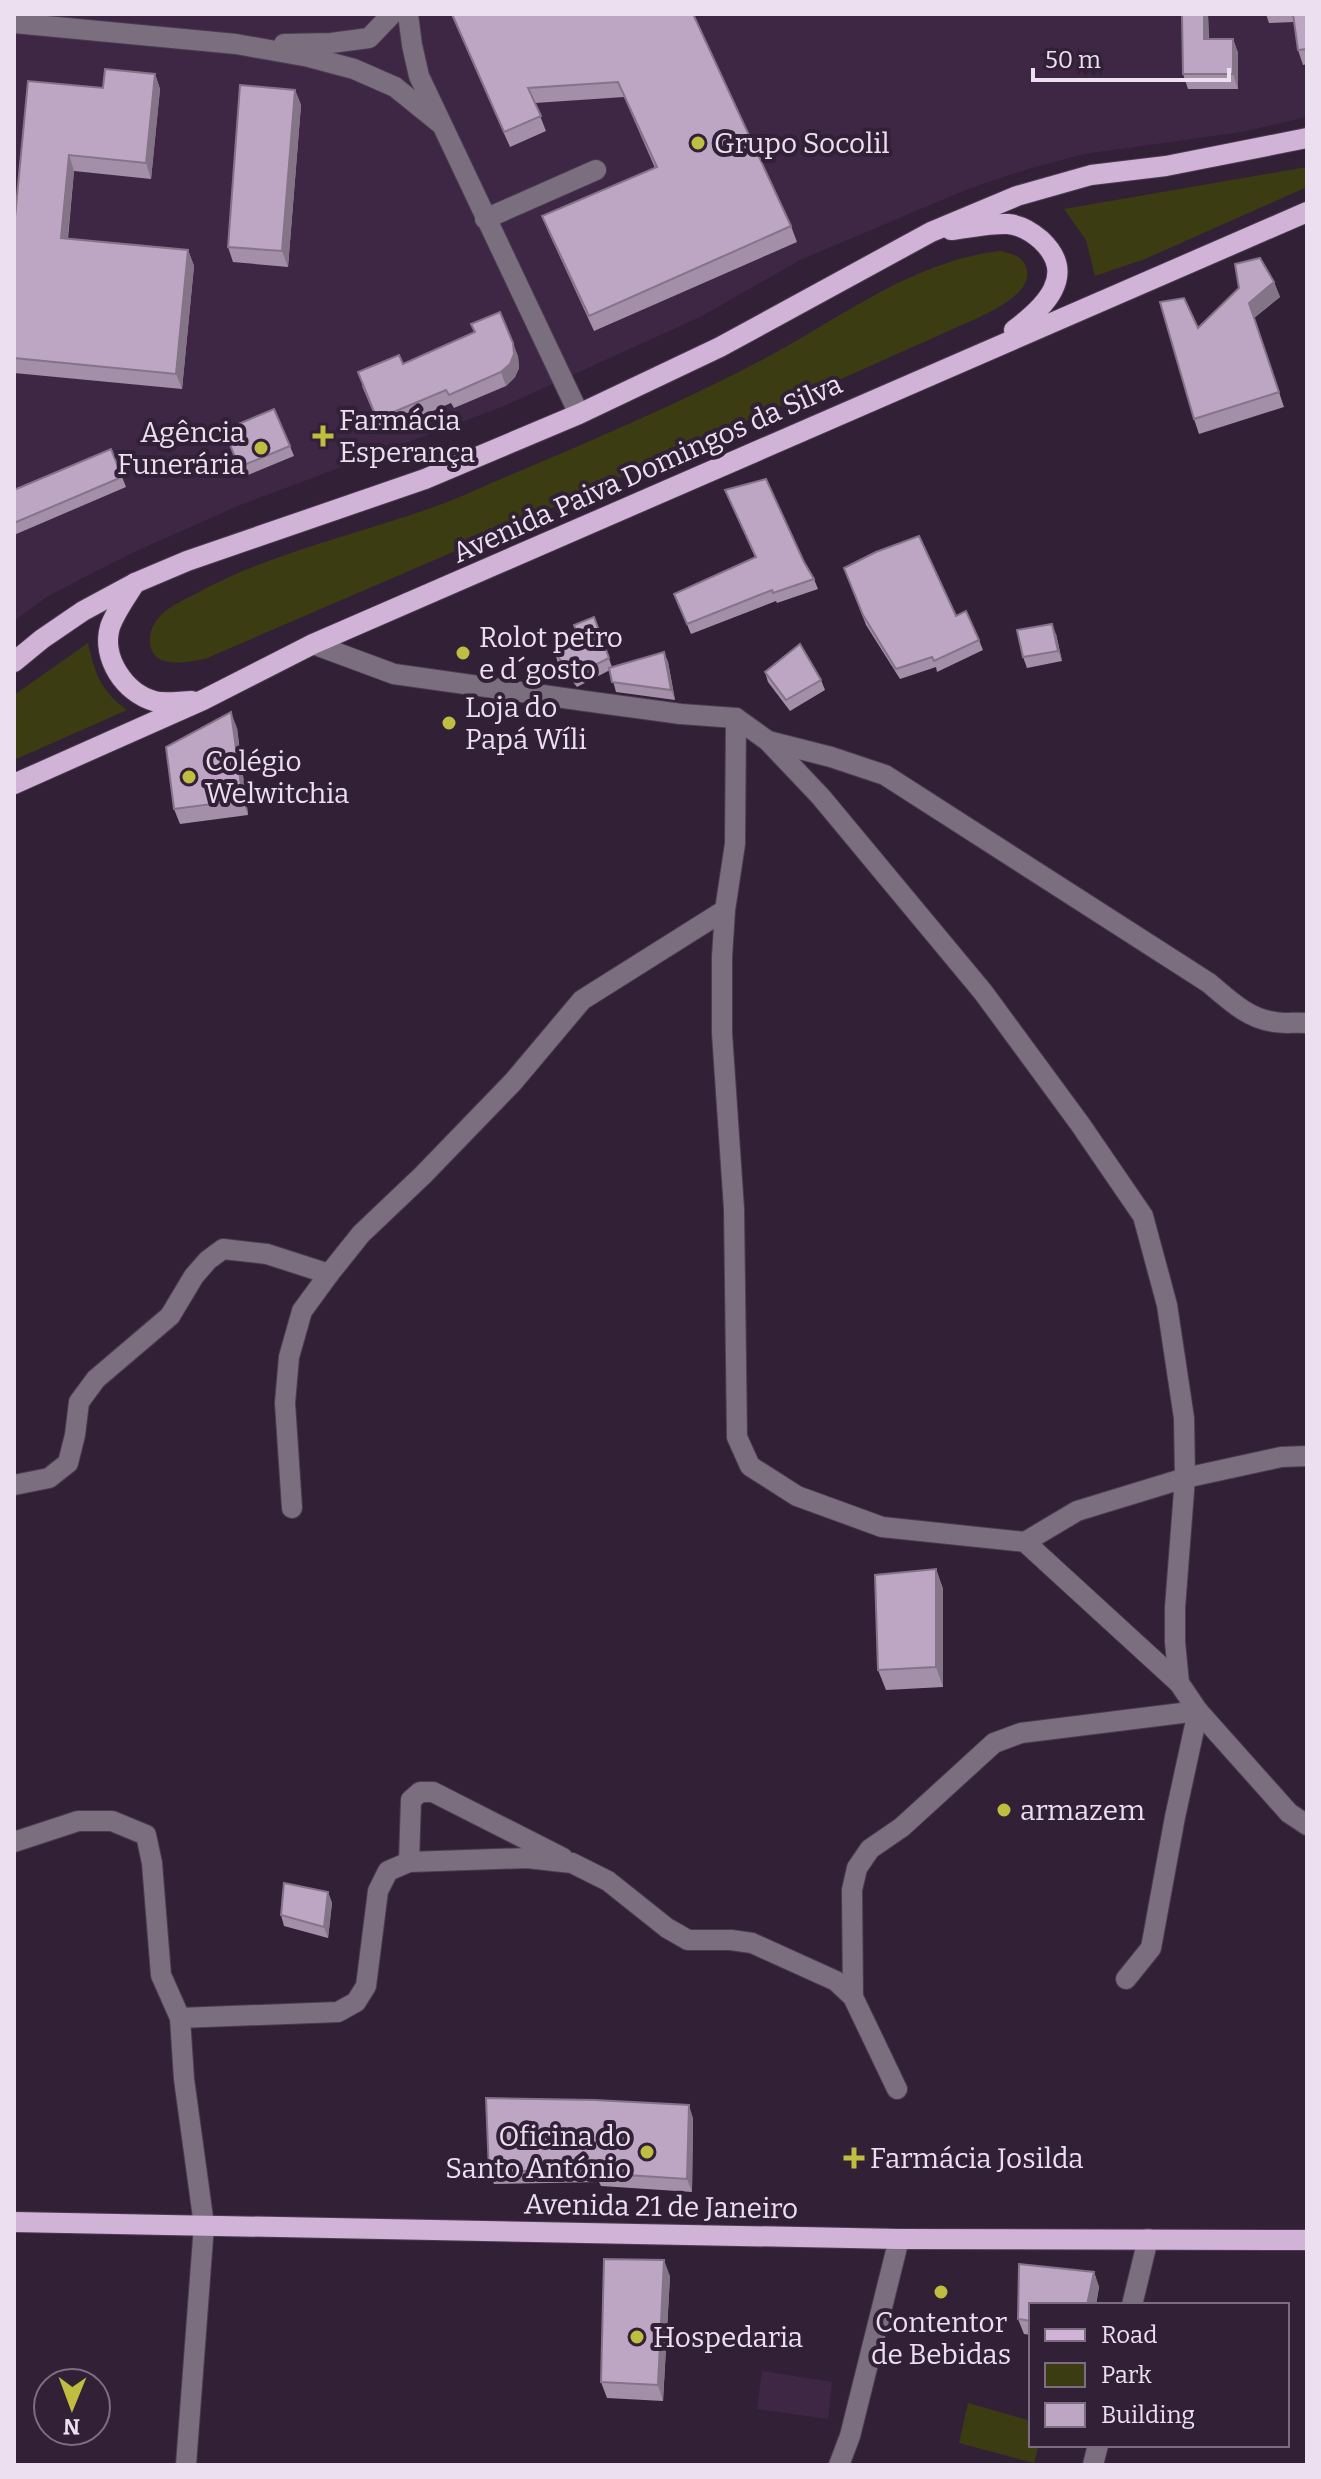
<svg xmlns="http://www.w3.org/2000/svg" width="1321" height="2479" font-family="Bitter,serif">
  <rect width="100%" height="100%" fill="#322037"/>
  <g fill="#3e2745">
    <polygon points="14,14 1307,14 1307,117 1242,132 1084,154 1028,169 968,189 800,260 700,317 504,406 240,505 134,552 48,596 14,621"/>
    <polygon points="762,2371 832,2382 828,2419 757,2409"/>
  </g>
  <g fill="#3c3c13">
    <polygon points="1307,167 1307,187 1145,259 1095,276 1086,240 1064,209"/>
    <path d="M 1000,251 C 1012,254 1021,255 1026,267 C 1037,297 974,319 953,329 L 446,555 L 205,659 C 186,662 154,670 150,644 C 149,635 151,628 156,621 C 165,608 182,601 195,594 C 268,554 351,536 428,509 C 453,501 477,489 501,479 C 588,442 676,405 760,361 C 837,321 911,261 1000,251 Z"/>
    <path d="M 88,643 C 95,674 100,690 127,710 L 14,760 L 14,695 Z"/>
    <polygon points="968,2403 1031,2421 1031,2445 1039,2445 1034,2463 959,2443"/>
  </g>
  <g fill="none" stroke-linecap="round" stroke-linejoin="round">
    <g stroke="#4c3b51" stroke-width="22">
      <g id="minor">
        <polyline points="408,14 412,45 419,76 579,414"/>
        <polyline points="14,23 236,44 309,57 354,69 395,87 442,125"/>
        <polyline points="284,44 331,43 369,38 392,14"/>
        <polyline points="485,219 596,170"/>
        <polyline points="313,644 394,674 585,701 681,714 736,718 768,741 821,797 983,992 1080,1124 1143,1216 1167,1305 1184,1418 1185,1478 1175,1608 1175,1642 1179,1683 1198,1711 1289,1813 1307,1825"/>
        <polyline points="736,718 735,844 725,910 722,957 722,1033 734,1209 737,1437 750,1466 797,1496 882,1527 1025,1542 1179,1683"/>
        <path d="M 768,741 L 831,757 L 885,775 L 1209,983 C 1228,999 1248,1019 1275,1022 C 1285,1024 1296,1022 1307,1023"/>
        <polyline points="14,1485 49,1478 68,1463 75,1435 79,1402 96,1379 170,1316 194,1276 208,1260 223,1249 267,1254 329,1274"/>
        <polyline points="292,1508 285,1403 289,1357 302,1311 329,1274 361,1234 423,1175 513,1082 582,1000 725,910"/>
        <polyline points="1025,1542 1077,1511 1185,1478 1281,1457 1307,1456"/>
        <polyline points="14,1842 78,1821 112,1821 146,1835 152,1863 161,1975 180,2018 184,2079 204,2225 186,2465"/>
        <polyline points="409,1862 411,1800 420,1792 433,1792 563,1858"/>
        <polyline points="853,1997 852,1890 857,1868 870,1849 902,1827 994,1743 1021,1733 1198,1711 1175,1817 1151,1948 1126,1979"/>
        <polyline points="180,2018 338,2012 356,2002 366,1986 378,1891 388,1871 409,1862 527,1858 572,1863 608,1881 667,1928 688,1940 731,1940 752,1943 836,1981 853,1997 897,2089"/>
        <polyline points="1132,2305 1148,2239"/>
        <polyline points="839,2465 850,2436 899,2239"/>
        <polyline points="1093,2465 1098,2445"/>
      </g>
    </g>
    <g stroke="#4c3b51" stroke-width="22">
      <g id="major">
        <path d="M 951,230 C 969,228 990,223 1008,224 C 1020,225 1032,232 1041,240 C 1078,275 1045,307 1014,330"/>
        <path d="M 135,583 C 127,596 115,612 110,627 C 101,658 125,693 154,701 C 165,704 181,701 192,701"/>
        <polyline points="14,662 42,639 83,611 135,583 187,561 425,479 579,414 720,347 931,232 1017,196 1091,175 1166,166 1307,138"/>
        <polyline points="14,784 203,700 313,644 1307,212"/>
        <polyline points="14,2222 899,2239 1307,2240"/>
      </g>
    </g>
    <use href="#minor" stroke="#7b6e7f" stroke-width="20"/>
    <use href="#major" stroke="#d0b3d7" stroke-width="20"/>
  </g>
  <g fill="#a38fa8">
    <polygon points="451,14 693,14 791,226 797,242 594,331 548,231 542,216 655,168 624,97 535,103 546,131 510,147"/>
    <polygon points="1182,14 1208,14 1209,39 1233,39 1238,53 1238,89 1188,89 1183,74"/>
    <polygon points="1266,14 1307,14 1307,64 1303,65 1298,50 1294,22 1269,23"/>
    <polygon points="155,74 160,89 151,179 74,171 68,239 188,250 194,266 182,389 14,373 14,228 103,88"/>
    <polygon points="295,90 301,105 288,267 233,262 228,247"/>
    <polygon points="1274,282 1280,297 1254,318 1284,407 1199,434 1194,419 1198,328"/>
    <polygon points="518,356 519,368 515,377 506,386 454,408 451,403 382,433 362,386 403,364"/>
    <polygon points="228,440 290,446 294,456 243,477"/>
    <polygon points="111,449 126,487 14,535 14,490"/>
    <polygon points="725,490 804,562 814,579 818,589 777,603 776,601 691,634 674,594 755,557"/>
    <polygon points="844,568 956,616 979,640 983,650 937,672 936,667 900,679 866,625"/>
    <polygon points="594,617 612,667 664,652 668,662 675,700 616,692 610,670 577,687 558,663 555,653 579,638"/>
    <polygon points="1056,634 1062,661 1027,668 1023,657"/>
    <polygon points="765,672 821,680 825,690 790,711 768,682"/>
    <polygon points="237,728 248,815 180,824 174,809"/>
    <polygon points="936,1569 943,1589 943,1687 886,1690 878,1670"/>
    <polygon points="328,1892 332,1903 328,1938 284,1926 281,1915"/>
    <polygon points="693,2118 692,2192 601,2186 599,2182 494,2184 489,2172"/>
    <polygon points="1019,2264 1094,2272 1099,2287 1096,2305 1031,2305 1031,2335 1024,2334 1018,2319"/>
    <polygon points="670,2276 663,2401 607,2398 601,2382"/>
  </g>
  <g fill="#847488">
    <polygon points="1204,14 1208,14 1209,53 1204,39"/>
    <polygon points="1233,39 1238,53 1238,89 1233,74"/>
    <polygon points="155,74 160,89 151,179 146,163"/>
    <polygon points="295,90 301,105 288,267 282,251"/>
    <polygon points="69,155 74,171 66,254 61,238"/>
    <polygon points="188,250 194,266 182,389 176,374"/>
    <polygon points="1274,282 1280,297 1254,318 1284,407 1249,303"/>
    <polygon points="513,343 518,356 519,368 515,377 506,386 501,372"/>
    <polygon points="1052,624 1056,634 1062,661 1058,651"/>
    <polygon points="664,652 668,662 675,700 671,690"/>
    <polygon points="231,712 237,728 248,815 243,800"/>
    <polygon points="936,1569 943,1589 943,1687 936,1667"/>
    <polygon points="328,1892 332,1903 328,1938 324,1927"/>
    <polygon points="689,2105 693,2118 692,2192 687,2179"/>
    <polygon points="664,2260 670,2276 663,2401 658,2385"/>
    <polygon points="1094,2272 1099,2287 1096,2305 1087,2305"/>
  </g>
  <g fill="#bda6c3" stroke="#847488" stroke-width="2">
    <polygon points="452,14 693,14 791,226 589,316 542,216 657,167 618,82 528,88 541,116 504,132"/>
    <polygon points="1182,14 1204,14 1204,39 1233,39 1233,74 1183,74"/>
    <polygon points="1293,14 1307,14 1307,49 1298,50"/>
    <polygon points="105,69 155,74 146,163 69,155 61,238 188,250 176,374 14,358 14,228 28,81 103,88"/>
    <polygon points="240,85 295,90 282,251 228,247"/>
    <polygon points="1260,258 1274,282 1249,303 1279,392 1194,419 1160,302 1184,298 1198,328 1239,288 1235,264"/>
    <polygon points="500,312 513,343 514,354 510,364 501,372 449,395 446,390 377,419 358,372 399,355 403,364 475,332 471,324"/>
    <polygon points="274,409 290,446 239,467 224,430"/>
    <polygon points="111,449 122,477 14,523 14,490"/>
    <polygon points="766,479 804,562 814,579 773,593 772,590 687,624 674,594 756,557 725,490"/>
    <polygon points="919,536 956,616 966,611 979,640 934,661 932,657 896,669 863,615 844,568 876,552"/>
    <polygon points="594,617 609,658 573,676 555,653 579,638 574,625"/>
    <polygon points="1052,624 1058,651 1023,657 1017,630"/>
    <polygon points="800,644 821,680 786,700 765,672"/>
    <polygon points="664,652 671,690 612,682 609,668"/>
    <polygon points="231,712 243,800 174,809 166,747"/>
    <polygon points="936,1569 936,1667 878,1670 875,1575"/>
    <polygon points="284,1883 328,1892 324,1927 281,1915"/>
    <polygon points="486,2098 595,2100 689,2105 687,2179 596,2173 596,2169 489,2172"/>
    <polygon points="604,2259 664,2260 658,2385 601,2382"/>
    <polygon points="1019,2264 1094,2272 1087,2305 1031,2305 1031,2321 1018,2319"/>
  </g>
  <g fill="#bfbe41" stroke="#322037" stroke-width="3">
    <circle cx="698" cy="143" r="8"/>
    <path d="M319 424h8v8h8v8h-8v8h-8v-8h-8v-8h8z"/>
    <circle cx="261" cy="448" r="8"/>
    <circle cx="463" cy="653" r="8"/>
    <circle cx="449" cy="723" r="8"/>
    <circle cx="189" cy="777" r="8"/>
    <circle cx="1004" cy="1810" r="8"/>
    <circle cx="647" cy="2152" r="8"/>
    <path d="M850 2146h8v8h8v8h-8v8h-8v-8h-8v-8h8z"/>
    <circle cx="941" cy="2292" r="8"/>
    <circle cx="637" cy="2337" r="8"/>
  </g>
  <g text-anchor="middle" stroke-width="8" stroke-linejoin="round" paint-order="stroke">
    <g font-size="28" fill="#ece0f0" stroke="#322037" text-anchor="start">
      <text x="714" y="153">Grupo Socolil</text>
      <text x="339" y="430">Farmácia<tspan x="339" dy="32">Esperança</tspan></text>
      <text x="245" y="442" text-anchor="end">Agência<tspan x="245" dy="32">Funerária</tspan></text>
      <text x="479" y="647">Rolot petro<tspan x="479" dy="32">e d´gosto</tspan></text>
      <text x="465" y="717">Loja do<tspan x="465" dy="32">Papá Wíli</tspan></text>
      <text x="205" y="771">Colégio<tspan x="205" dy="32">Welwitchia</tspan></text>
      <text x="1020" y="1820">armazem</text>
      <text x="631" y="2146" text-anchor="end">Oficina do<tspan x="631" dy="32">Santo António</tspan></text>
      <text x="870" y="2168">Farmácia Josilda</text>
      <text x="941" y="2332" text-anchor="middle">Contentor<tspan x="941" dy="32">de Bebidas</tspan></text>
      <text x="653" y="2347">Hospedaria</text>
    </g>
    <g font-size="28" fill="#ece0f0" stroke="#322037">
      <text transform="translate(647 468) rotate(-24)" y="10">Avenida Paiva Domingos da Silva</text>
      <text transform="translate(661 2206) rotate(1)" y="10">Avenida 21 de Janeiro</text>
    </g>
  </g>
  <rect width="1321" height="2479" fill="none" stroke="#ece0f0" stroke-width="32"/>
  <rect x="1029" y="2303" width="260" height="144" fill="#322037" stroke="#7c6d81" stroke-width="2"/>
  <rect x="1045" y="2329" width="40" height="12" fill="#d0b3d7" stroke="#7c6d81" stroke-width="2"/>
  <text x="1101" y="2343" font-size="24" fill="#ece0f0">Road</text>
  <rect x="1045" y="2363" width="40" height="24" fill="#3c3c13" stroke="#7c6d81" stroke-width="2"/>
  <text x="1101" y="2383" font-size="24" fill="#ece0f0">Park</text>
  <rect x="1045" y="2403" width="40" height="24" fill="#bda6c3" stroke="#7c6d81" stroke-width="2"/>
  <text x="1101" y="2423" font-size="24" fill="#ece0f0">Building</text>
  <g transform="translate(72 2407) rotate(181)"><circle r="38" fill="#322037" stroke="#7c6d81" stroke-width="2"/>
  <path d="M0-6L14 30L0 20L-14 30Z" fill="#bfbe41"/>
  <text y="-12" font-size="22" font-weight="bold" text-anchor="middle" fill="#ece0f0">N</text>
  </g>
  <path d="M1033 68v12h196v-12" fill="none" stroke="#ece0f0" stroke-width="4"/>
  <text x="1045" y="68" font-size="24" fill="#ece0f0" stroke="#322037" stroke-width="6" paint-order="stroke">50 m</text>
</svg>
